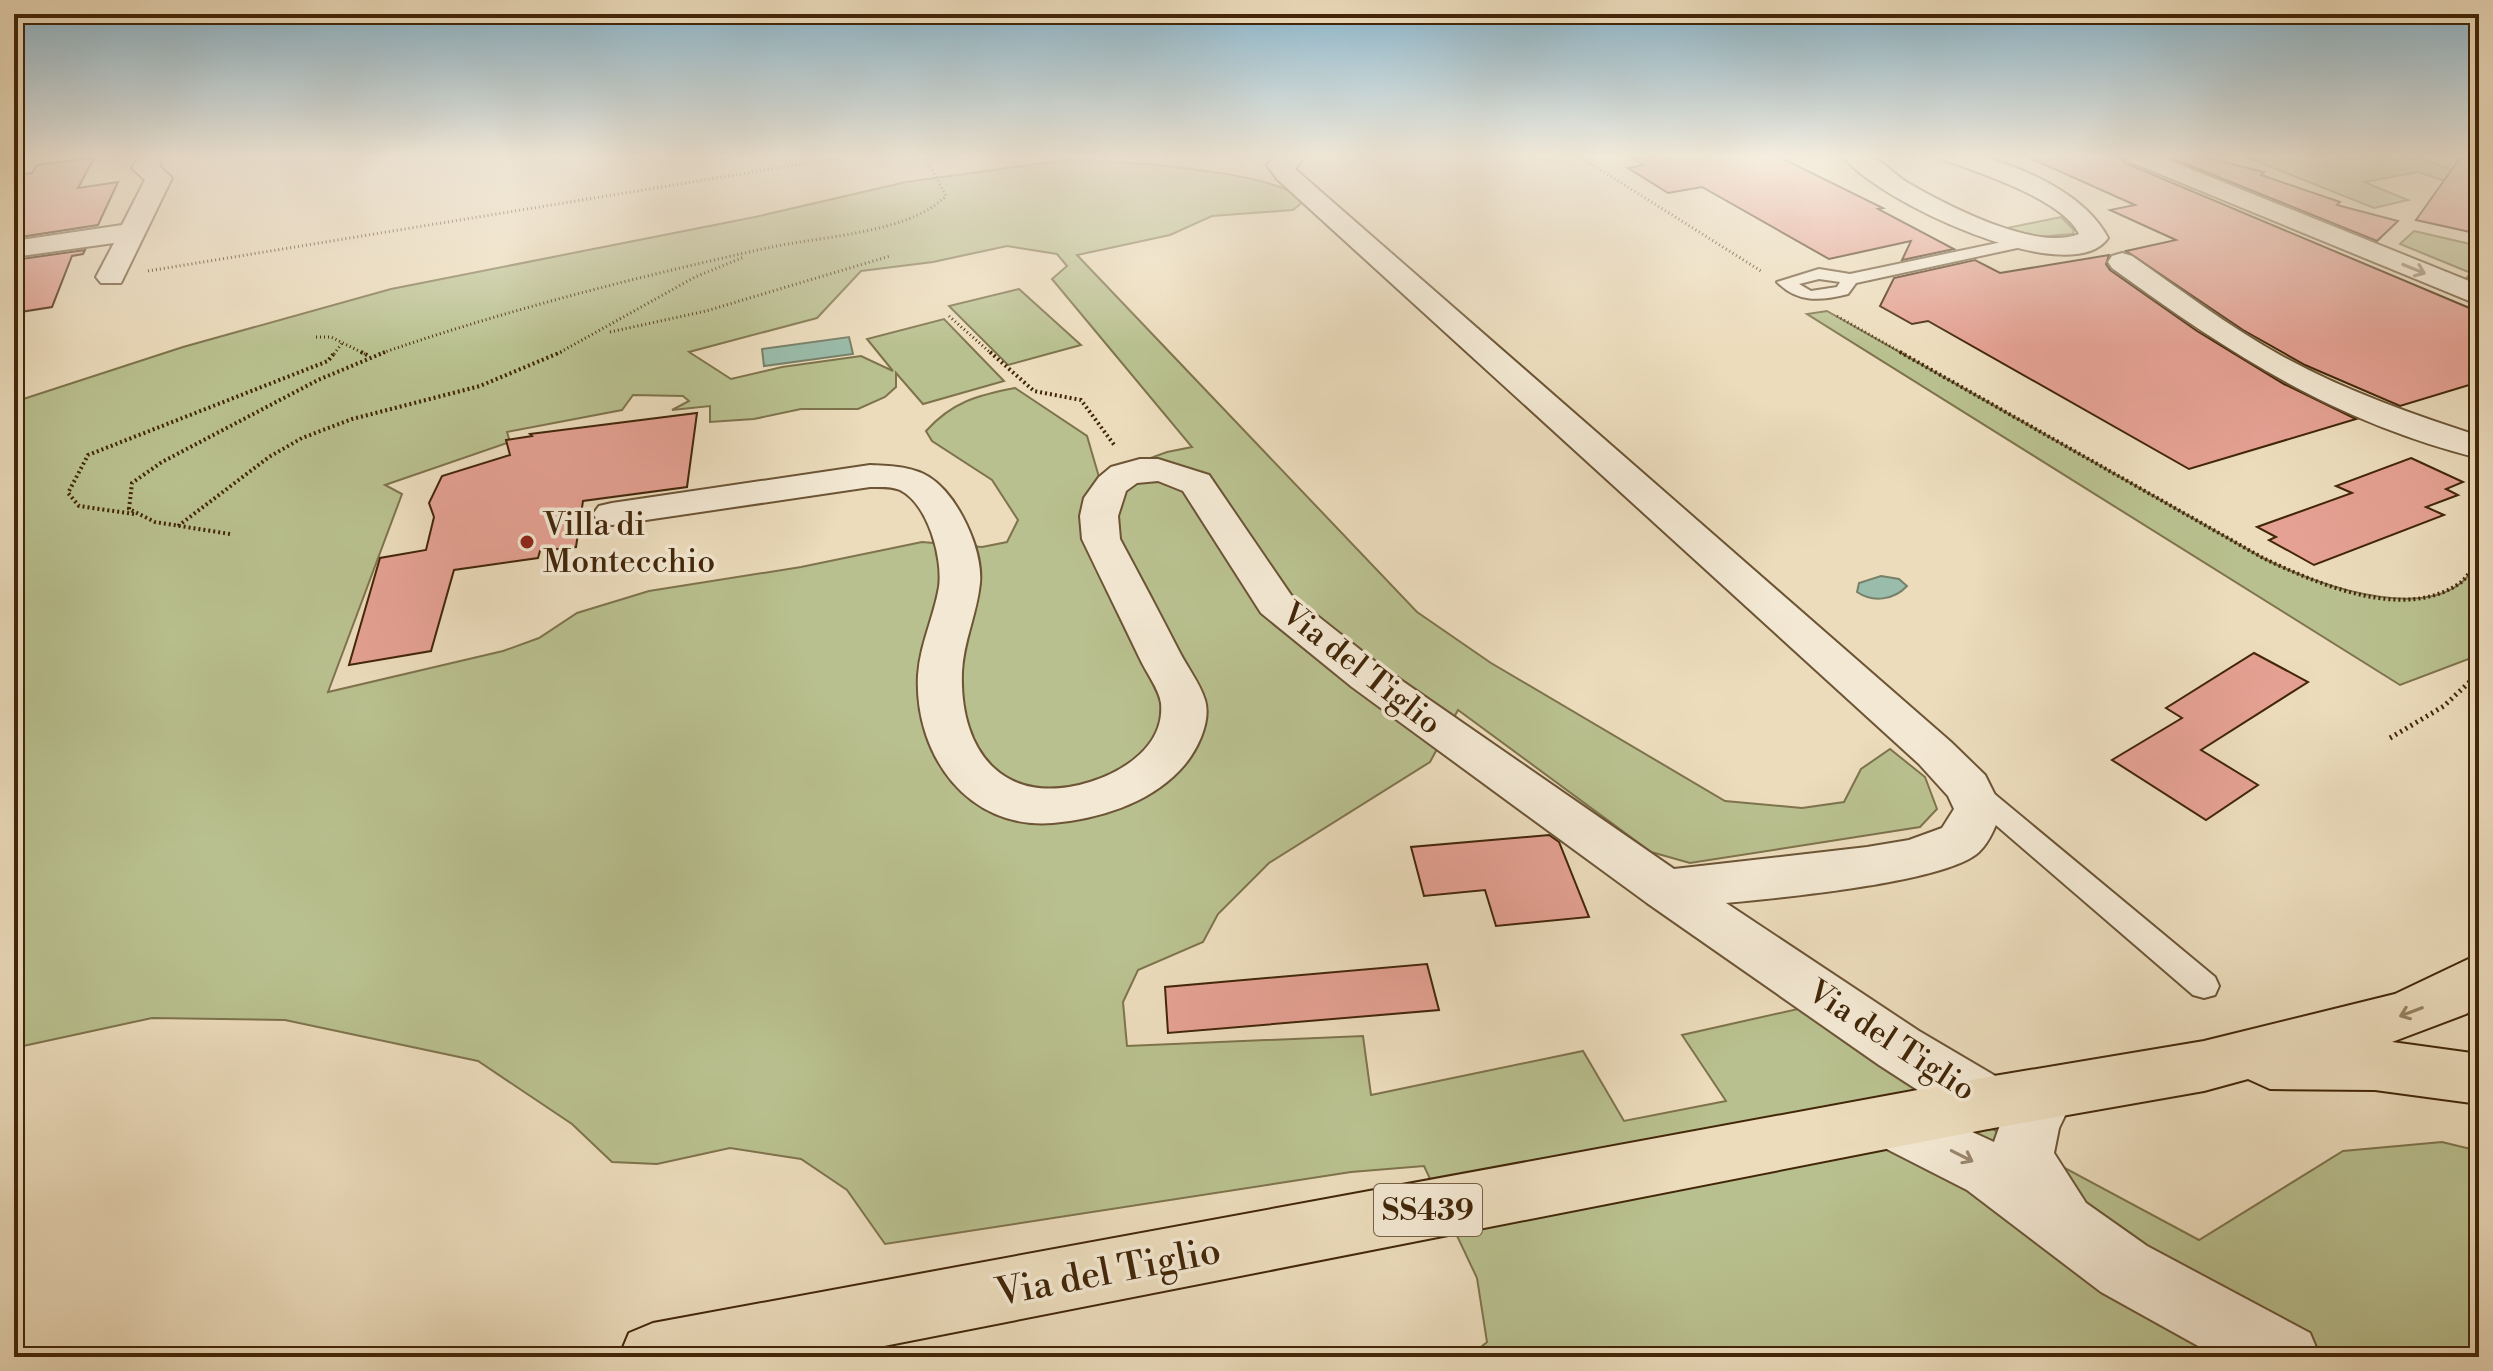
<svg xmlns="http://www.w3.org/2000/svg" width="2493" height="1371" font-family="'Libre Bodoni',serif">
  <rect width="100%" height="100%" fill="#ecdcbc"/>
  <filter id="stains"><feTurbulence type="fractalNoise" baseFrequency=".0025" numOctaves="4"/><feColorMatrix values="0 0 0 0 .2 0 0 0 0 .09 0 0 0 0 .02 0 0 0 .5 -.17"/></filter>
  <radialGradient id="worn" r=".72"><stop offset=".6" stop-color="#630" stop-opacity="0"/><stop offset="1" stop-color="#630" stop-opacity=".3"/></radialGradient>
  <g fill="#b9c08f" stroke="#7e734c" stroke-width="2" fill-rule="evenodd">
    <polygon points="2252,155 2410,155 2479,179 2479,192 2418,172 2364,182 2408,200 2374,208 2244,156"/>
    <path d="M 1065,160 C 1111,160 1277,170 1304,201 L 1293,210 L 1212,216 L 1170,235 L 1077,255 L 1417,612 L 1491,663 L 1725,801 L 1802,808 L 1844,802 L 1861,769 L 1890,749 L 1925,777 L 1937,809 L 1920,827 L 1690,863 L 1651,852 L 1458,710 L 1430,762 L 1269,863 L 1218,914 L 1203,942 L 1138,970 L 1123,1002 L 1127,1046 L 1363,1036 L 1371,1095 L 1583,1051 L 1624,1121 L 1726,1101 L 1682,1035 L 1802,1008 L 1914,1087 L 2199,1240 L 2343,1151 L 2442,1142 L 2479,1151 L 2479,1357 L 1469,1357 L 1487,1342 L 1477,1278 L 1424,1166 L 1351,1172 L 885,1244 L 847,1190 L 801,1159 L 730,1148 L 657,1164 L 612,1162 L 572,1124 L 478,1061 L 285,1020 L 152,1018 L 14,1048 L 14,402 L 183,347 L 391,289 L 755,217 L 906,182 ZM 1007,246 L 1057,254 L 1067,266 L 1052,279 L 1192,447 L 1167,452 L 1099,477 L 1087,436 L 1015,388 C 978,395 952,402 926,431 L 932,441 L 992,480 L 1018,520 L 1007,542 L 982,547 L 922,542 L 801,567 L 649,591 L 577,613 L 539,638 L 503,651 L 328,692 L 402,494 L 385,485 L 510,442 L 507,432 L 622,410 L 633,395 L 683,396 L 689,401 L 672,410 L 710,406 L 710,422 L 754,419 L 801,409 L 858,409 L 885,397 L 896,387 L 896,373 L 923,404 L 1004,381 L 944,319 L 867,339 L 893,371 L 861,356 L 782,367 L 731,379 L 689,352 L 817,318 L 861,271 L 933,262 Z"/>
    <polygon points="2061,217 2074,230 2073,234 2038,237 2007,228"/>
    <polygon points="2414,231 2479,246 2479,289 2463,282 2471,273 2400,244"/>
    <polygon points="1019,289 1081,345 1008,365 949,306"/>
    <path d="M 1827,311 L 2263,558 C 2316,585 2449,634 2479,558 L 2479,655 L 2400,685 L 1807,314 Z"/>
  </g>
  <g fill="#9abcaa" stroke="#778069" stroke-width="2">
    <polygon points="849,337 853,354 764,366 762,349"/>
    <path d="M 1881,576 L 1899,579 L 1907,586 C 1894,600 1873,603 1857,592 L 1859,583 Z"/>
  </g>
  <g fill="#e5a193" stroke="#422608" stroke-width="2">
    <polygon points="1626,155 1775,155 1883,208 1878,209 1954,249 1902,260 1911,241 1829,259 1702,187 1668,193 1628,168 1644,165"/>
    <polygon points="2023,155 2120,155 2125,163 2479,312 2479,382 2400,406 2305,365 2243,330 2126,251 2176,240 2110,210 2135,205"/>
    <polygon points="2164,155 2195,155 2264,172 2261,175 2340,202 2337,205 2398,221 2377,241"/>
    <polygon points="2462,155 2479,155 2479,234 2416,220"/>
    <polygon points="94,158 78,188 118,182 98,225 14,238 14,175 32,173 37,165"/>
    <polygon points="85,250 83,254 72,256 52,307 14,313 14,260"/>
    <polygon points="2109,255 2106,264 2110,270 2197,331 2284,384 2356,419 2189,469 1928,321 1912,324 1880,306 1894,278 1975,260 2000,273"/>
    <polygon points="697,413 687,487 583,501 576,547 540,551 538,558 454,570 431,651 349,665 380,558 426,550 434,517 429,503 442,476 510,455 506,440 532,436 530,434"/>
    <polygon points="2411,458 2463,482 2446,489 2458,495 2426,507 2444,515 2314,565 2269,540 2276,537 2257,527 2352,493 2336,486"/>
    <polygon points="2254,653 2308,682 2201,750 2258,785 2206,820 2112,760 2182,718 2166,708"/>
    <polygon points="1549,835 1559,842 1589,917 1496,926 1485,890 1424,896 1411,847"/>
    <polygon points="1427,964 1439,1010 1168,1033 1165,987"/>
  </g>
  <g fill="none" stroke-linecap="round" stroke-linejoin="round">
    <g stroke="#6c5435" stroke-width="4">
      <g id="service">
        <path d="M 2026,237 L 2034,242 L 2031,245 L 1856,283 L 1848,294 C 1820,301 1798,303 1777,282 L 1819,269 L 1850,274 ZM 1819,279 L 1840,282 L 1837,287 L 1811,291 L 1799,284 Z"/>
        <polygon points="1977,785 1986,787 2215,977 2219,986 2215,995 2204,998 2193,995 1968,801 1964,794 1968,787"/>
      </g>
    </g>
    <g stroke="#6c5435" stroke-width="4">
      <g id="minor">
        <polygon points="140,155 164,155 159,166 172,178 121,283 101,283 96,277 114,243 14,257 14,241 122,225 145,180 132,168"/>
        <path d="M 1277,155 L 1306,155 L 1295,169 L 1951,742 L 1985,775 L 2002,809 C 1997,823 1990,842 1979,852 C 1946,883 1776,898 1726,903 L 1919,1031 L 2009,1084 L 2014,1095 C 2029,1068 2039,1064 2068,1075 L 2076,1093 L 2059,1128 L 2054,1153 L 2086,1203 L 2147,1246 L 2310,1333 L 2320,1357 L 2218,1357 L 2101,1292 L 1967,1190 L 1871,1141 L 1862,1122 L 1871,1103 L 1892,1095 L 1994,1142 L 2000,1125 L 1988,1129 L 1967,1122 L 1879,1065 L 1647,903 L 1352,687 L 1261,613 L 1183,491 L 1158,481 L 1137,483 L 1126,491 L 1118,516 L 1120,539 C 1140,576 1160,614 1179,651 C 1187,667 1200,683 1205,700 C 1212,723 1195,755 1179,771 C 1147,804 1098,819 1053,823 C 968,830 914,755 918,675 C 920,644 934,617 939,587 C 943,558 928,504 900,490 C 891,486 880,487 870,487 L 612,525 L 599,522 L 593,514 L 599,506 L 612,503 L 870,465 C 889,466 912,466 929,477 C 958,495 983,550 980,583 C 977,614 963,642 962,672 C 959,754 1006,808 1090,782 C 1125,771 1165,745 1161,703 C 1159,689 1146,672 1140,659 C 1121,619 1101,579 1082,539 L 1080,516 L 1084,498 L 1099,477 L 1111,467 L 1140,459 L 1158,459 L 1209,475 L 1291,595 L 1382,667 L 1674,869 L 1867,847 L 1909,840 L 1942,828 L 1954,809 L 1948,796 L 1919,764 L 1277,179 L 1267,165 Z"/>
        <path d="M 1842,155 C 1849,155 1860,153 1867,155 C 1880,158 1896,176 1908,183 C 1946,205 2036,252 2079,234 C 2062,199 1980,173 1944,160 L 1941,155 C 1952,155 1967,153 1978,156 C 2024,167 2086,195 2108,238 C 2070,293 1871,198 1842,155 Z"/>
        <polygon points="2123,155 2156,155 2479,285 2479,305 2126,160"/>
        <path d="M 2122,253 L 2132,256 C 2181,290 2228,326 2280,355 C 2343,390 2411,414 2479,436 L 2479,458 C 2335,422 2230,354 2112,268 L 2108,262 L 2112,256 Z"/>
      </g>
    </g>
    <g stroke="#422608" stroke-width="4">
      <polygon id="primary" points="2479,954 2479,1005 2466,1014 2392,1042 2479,1054 2479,1104 2375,1090 2270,1089 2248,1079 2204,1091 1988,1129 828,1357 619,1357 629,1333 653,1323 1988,1077 2204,1041 2395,994"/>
    </g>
    <g stroke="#422608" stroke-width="3" stroke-dasharray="1 3" stroke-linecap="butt">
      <polyline points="1577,155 1761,271"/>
      <polyline points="148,271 857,155"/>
      <polyline points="949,316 992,354"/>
      <polyline points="1837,316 1904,354"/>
      <polyline points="610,332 706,311 890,256"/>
      <polyline points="316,337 331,337 365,354"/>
      <polyline points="334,354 343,342"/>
      <path d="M 379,354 C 506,310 637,277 767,248 C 820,236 908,234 946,196 L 924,155"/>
      <polyline points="557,354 695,277 744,257"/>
    </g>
    <g stroke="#422608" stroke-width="4" stroke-dasharray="2 3" stroke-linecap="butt">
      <polyline points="361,352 369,356"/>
      <polyline points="990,352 1034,391 1081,400 1115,446"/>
      <path d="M 1900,352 L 2263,558 C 2318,584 2404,622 2460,583 C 2468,577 2473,566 2479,558"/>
      <polyline points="134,514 79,506 68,493 88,455 328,361 335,352"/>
      <polyline points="178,526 269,457 302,438 352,419 480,386 561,352"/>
      <polyline points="230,534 155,522 129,509 132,483 162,462 318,380 385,352"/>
    </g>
    <polyline stroke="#422608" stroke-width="5" stroke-dasharray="2 4" stroke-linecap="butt" points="2390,738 2444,706 2479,673"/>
    <use href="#service" fill="#f3e8d3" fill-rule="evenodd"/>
    <use href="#minor" fill="#f3e8d3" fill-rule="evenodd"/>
    <use href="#primary" fill="#ecdcbc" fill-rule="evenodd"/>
  </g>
  <defs><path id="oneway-shaft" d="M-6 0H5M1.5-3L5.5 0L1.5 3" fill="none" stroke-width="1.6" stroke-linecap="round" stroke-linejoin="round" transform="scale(2)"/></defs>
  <g stroke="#9a876e">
    <use href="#oneway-shaft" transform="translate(2414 269) rotate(22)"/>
    <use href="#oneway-shaft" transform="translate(1962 1156) rotate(27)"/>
  </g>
  <use stroke="#978162" href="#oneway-shaft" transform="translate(2411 1012) rotate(159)"/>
  <linearGradient id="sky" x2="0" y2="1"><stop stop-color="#89b7cf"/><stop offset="0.45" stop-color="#f6efe1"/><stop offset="1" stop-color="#f6efe1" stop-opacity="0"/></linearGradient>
  <rect width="2493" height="347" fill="url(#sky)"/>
  <circle fill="#8f2418" stroke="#f3e8d3" stroke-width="3" cx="527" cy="542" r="8"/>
  <g text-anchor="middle" stroke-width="7" stroke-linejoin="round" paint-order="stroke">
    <rect fill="#f3e8d3" stroke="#776045" stroke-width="2" x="1374" y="1184" width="108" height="52" rx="6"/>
    <g font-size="30" font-weight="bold" fill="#422608">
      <text x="1428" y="1220">SS439</text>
    </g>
    <g font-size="32" fill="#422608" stroke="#f3e8d3" text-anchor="start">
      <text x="543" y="535">Villa di<tspan x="543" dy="37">Montecchio</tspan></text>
    </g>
    <g font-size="32" fill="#422608" stroke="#f3e8d3">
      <text transform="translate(1362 668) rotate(38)" y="11">Via del Tiglio</text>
      <text transform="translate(1892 1040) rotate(33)" y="11">Via del Tiglio</text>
    </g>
    <g font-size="38" fill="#422608" stroke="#f3e8d3">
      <text transform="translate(1108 1271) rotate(-11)" y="13">Via del Tiglio</text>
    </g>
  </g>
  <rect width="2493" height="1371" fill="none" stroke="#ecdcbc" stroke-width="48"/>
  <rect x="16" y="16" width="2461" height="1339" fill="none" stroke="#422608" stroke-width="4"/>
  <rect x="24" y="24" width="2445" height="1323" fill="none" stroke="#422608" stroke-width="2"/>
  <rect width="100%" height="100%" filter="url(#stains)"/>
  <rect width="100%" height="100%" fill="url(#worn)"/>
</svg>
